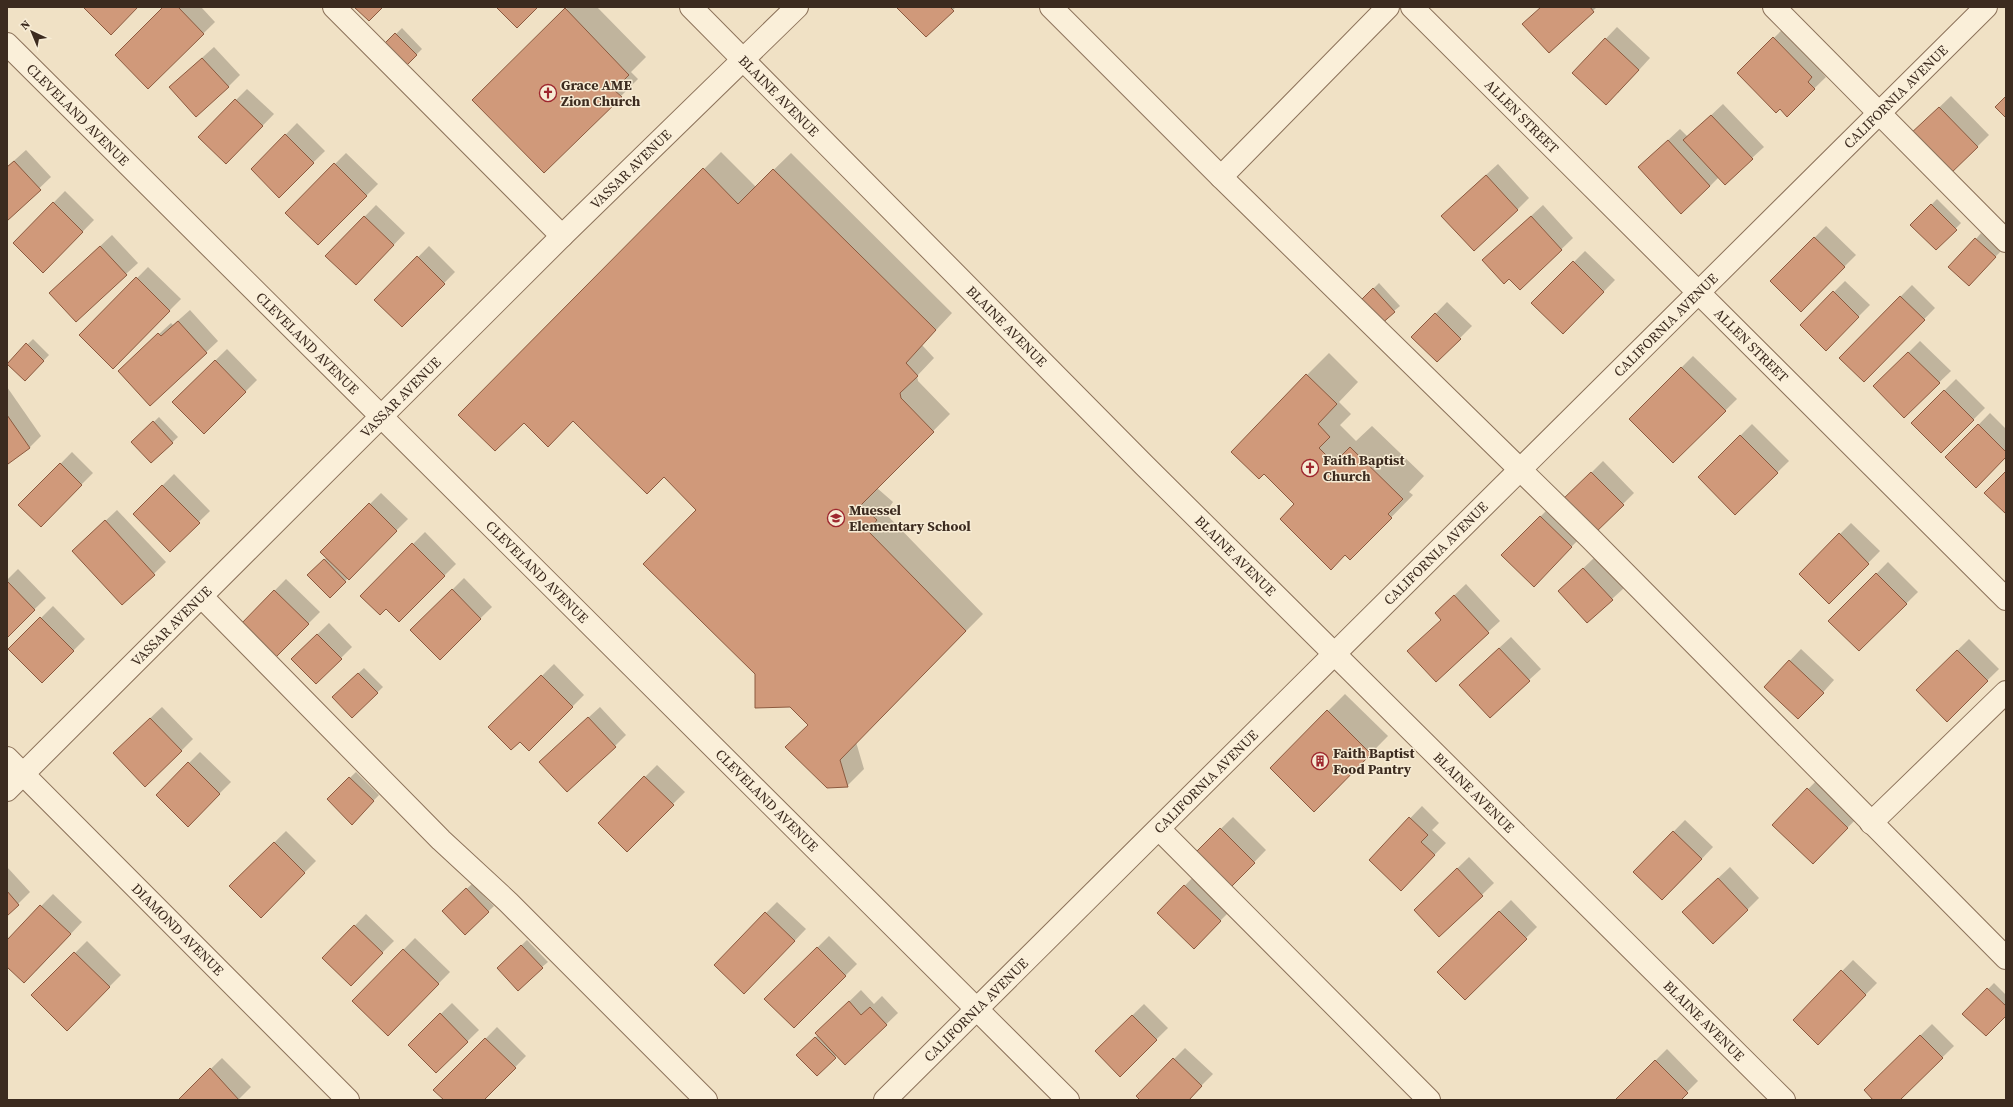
<svg xmlns="http://www.w3.org/2000/svg" width="2013" height="1107" font-family="'Source Serif 4',serif">
  <rect width="100%" height="100%" fill="#f0e1c5"/>
  <g fill="#0003">
    <polygon points="165,7 201,7 215,22 148,88"/>
    <polygon points="568,7 597,7 646,57 631,72 638,79 621,96 473,100"/>
    <polygon points="898,7 956,7 926,36"/>
    <polygon points="1542,7 1597,7 1549,52"/>
    <polygon points="1617,27 1650,58 1618,93 1573,73"/>
    <polygon points="1785,27 1823,65 1819,69 1826,77 1787,115 1738,73"/>
    <polygon points="402,28 422,49 404,67 384,46"/>
    <polygon points="214,47 240,75 228,87 182,76"/>
    <polygon points="247,89 274,114 226,163 199,137"/>
    <polygon points="1951,96 1989,135 1977,147 1922,124"/>
    <polygon points="1723,104 1764,147 1752,158 1719,177 1710,186 1651,156 1680,129 1688,137"/>
    <polygon points="297,123 325,151 279,196 252,169"/>
    <polygon points="26,150 51,177 7,219 7,167"/>
    <polygon points="721,152 756,187 791,153 952,313 922,345 934,358 917,376 918,381 950,414 877,488 893,502 885,513 983,614 856,742 864,769 847,786 809,725 756,674 698,510 664,476 574,420 524,422 459,415"/>
    <polygon points="346,153 378,184 318,244 286,213"/>
    <polygon points="1498,164 1529,198 1517,210 1454,204"/>
    <polygon points="65,191 94,220 43,272 14,243"/>
    <polygon points="1937,199 1961,223 1936,249 1912,225"/>
    <polygon points="376,205 405,233 367,273 326,256"/>
    <polygon points="1543,205 1573,238 1520,289 1495,249"/>
    <polygon points="1826,226 1856,255 1801,310 1772,281"/>
    <polygon points="1981,233 2001,251 1974,279 1976,239"/>
    <polygon points="112,235 138,263 126,274 62,282"/>
    <polygon points="429,246 455,272 402,326 376,300"/>
    <polygon points="1585,251 1615,280 1563,333 1533,303"/>
    <polygon points="148,267 181,299 113,367 81,335"/>
    <polygon points="1845,281 1870,305 1826,349 1801,325"/>
    <polygon points="1379,283 1400,306 1394,311 1360,302"/>
    <polygon points="1912,285 1935,308 1864,381 1840,358"/>
    <polygon points="1447,302 1472,326 1437,361 1413,337"/>
    <polygon points="190,310 218,341 150,405 119,371 171,323 173,325"/>
    <polygon points="33,339 49,355 25,380 8,364"/>
    <polygon points="1920,341 1951,371 1904,416 1875,386"/>
    <polygon points="227,349 257,380 204,433 173,402"/>
    <polygon points="1329,353 1358,382 1339,402 1351,414 1340,425 1356,441 1372,426 1424,476 1409,492 1413,495 1372,537 1296,504 1307,375"/>
    <polygon points="1693,356 1737,399 1673,462 1630,419"/>
    <polygon points="1956,379 1985,408 1941,452 1912,423"/>
    <polygon points="7,387 41,436 30,447 8,462"/>
    <polygon points="1990,413 2006,429 2006,456 1947,457"/>
    <polygon points="159,417 178,437 151,462 133,442"/>
    <polygon points="1752,424 1789,461 1735,514 1699,477"/>
    <polygon points="72,452 93,473 41,525 20,505"/>
    <polygon points="1603,461 1634,493 1594,533 1563,501"/>
    <polygon points="174,474 210,511 170,550 134,514"/>
    <polygon points="381,493 408,519 330,596 308,575 327,557 322,552"/>
    <polygon points="1552,505 1583,535 1534,585 1502,555"/>
    <polygon points="117,510 166,562 123,604 85,540"/>
    <polygon points="1851,523 1880,551 1829,603 1800,574"/>
    <polygon points="425,532 456,564 399,621 386,608 361,596"/>
    <polygon points="1595,557 1624,588 1612,599 1571,580"/>
    <polygon points="1888,562 1918,592 1859,650 1830,621"/>
    <polygon points="18,569 46,598 7,636 7,580"/>
    <polygon points="464,578 492,607 440,658 412,630"/>
    <polygon points="286,579 320,612 274,658 241,625"/>
    <polygon points="1466,584 1500,621 1488,632 1442,619 1436,613"/>
    <polygon points="53,606 85,639 42,682 10,649"/>
    <polygon points="329,623 352,647 316,683 292,659"/>
    <polygon points="1511,637 1541,669 1529,680 1472,673"/>
    <polygon points="1969,639 1999,669 1947,720 1917,690"/>
    <polygon points="1801,649 1834,680 1810,707 1765,687"/>
    <polygon points="554,664 584,695 529,750 520,740 490,727"/>
    <polygon points="364,668 383,687 352,717 333,697"/>
    <polygon points="1345,694 1388,736 1314,811 1271,768"/>
    <polygon points="162,707 193,739 181,751 126,741"/>
    <polygon points="600,707 626,735 615,746 552,751"/>
    <polygon points="200,752 231,782 188,825 157,795"/>
    <polygon points="657,765 685,792 627,850 599,823"/>
    <polygon points="356,772 379,795 352,823 328,799"/>
    <polygon points="1820,777 1859,816 1813,863 1773,825"/>
    <polygon points="1422,806 1439,823 1432,830 1446,843 1412,878 1370,860"/>
    <polygon points="1233,817 1266,850 1229,888 1195,854"/>
    <polygon points="1685,820 1713,847 1674,888 1634,872"/>
    <polygon points="286,831 316,861 261,916 230,886"/>
    <polygon points="1469,857 1494,883 1440,936 1426,899"/>
    <polygon points="7,867 30,892 7,915"/>
    <polygon points="1730,867 1759,898 1747,910 1695,900"/>
    <polygon points="1196,874 1232,909 1194,947 1159,913"/>
    <polygon points="472,884 494,906 465,934 449,905"/>
    <polygon points="53,894 82,922 36,971 7,965 7,941"/>
    <polygon points="1511,900 1537,927 1465,999 1438,972"/>
    <polygon points="777,902 806,929 756,981 766,913"/>
    <polygon points="366,914 394,941 362,973 324,958"/>
    <polygon points="829,936 857,964 794,1027 766,999"/>
    <polygon points="415,938 450,972 388,1035 353,1001"/>
    <polygon points="527,940 548,962 542,967 503,963"/>
    <polygon points="87,941 121,975 67,1029 33,995"/>
    <polygon points="1853,960 1877,983 1818,1043 1794,1020"/>
    <polygon points="1994,983 2006,995 2006,1014 1964,1014"/>
    <polygon points="861,990 874,1004 882,996 898,1013 845,1064 837,1055 817,1075 798,1055 818,1035 828,1022"/>
    <polygon points="452,1003 479,1030 436,1072 409,1045"/>
    <polygon points="1144,1004 1168,1028 1120,1075 1096,1051"/>
    <polygon points="1932,1024 1954,1046 1899,1100 1875,1100 1865,1090"/>
    <polygon points="497,1027 526,1056 483,1100 445,1100 435,1090"/>
    <polygon points="1185,1048 1213,1074 1187,1100 1141,1100 1137,1096"/>
    <polygon points="1667,1049 1698,1081 1679,1100 1616,1100"/>
    <polygon points="222,1058 251,1087 238,1100 179,1100"/>
  </g>
  <g fill="#d0997a" stroke="#8c5a3f">
    <polygon points="83,7 138,7 111,35"/>
    <polygon points="163,7 178,7 204,34 148,89 115,55"/>
    <polygon points="354,7 383,7 369,21"/>
    <polygon points="496,7 538,7 517,28"/>
    <polygon points="896,7 950,7 954,11 926,37"/>
    <polygon points="1541,7 1590,7 1594,12 1549,53 1522,24"/>
    <polygon points="565,8 629,75 614,90 622,97 544,173 472,100"/>
    <polygon points="395,33 417,55 404,68 382,46"/>
    <polygon points="1773,37 1812,77 1808,82 1815,89 1787,117 1780,109 1776,113 1737,73"/>
    <polygon points="1605,38 1639,70 1606,105 1572,73"/>
    <polygon points="202,58 229,87 196,117 169,87"/>
    <polygon points="2006,96 2006,118 1995,107"/>
    <polygon points="235,99 263,126 226,164 198,137"/>
    <polygon points="1939,107 1978,147 1948,176 1909,135"/>
    <polygon points="1711,115 1753,159 1725,185 1683,140"/>
    <polygon points="285,134 314,163 279,198 251,169"/>
    <polygon points="1668,140 1710,186 1681,214 1638,167"/>
    <polygon points="14,161 41,190 7,221 7,167"/>
    <polygon points="334,163 367,196 318,245 285,213"/>
    <polygon points="703,168 738,204 773,169 936,330 906,363 918,376 900,393 901,398 934,432 861,505 877,520 868,531 966,631 840,760 848,787 827,788 785,747 808,725 790,707 755,708 755,674 643,564 696,510 664,477 647,494 573,421 548,447 524,423 495,451 458,415"/>
    <polygon points="1486,175 1518,210 1474,251 1441,216"/>
    <polygon points="53,202 83,232 43,273 13,243"/>
    <polygon points="1931,204 1957,230 1936,250 1910,225"/>
    <polygon points="364,216 394,245 356,285 325,256"/>
    <polygon points="1531,216 1562,250 1520,290 1509,279 1504,284 1482,260"/>
    <polygon points="1814,237 1845,267 1801,312 1770,281"/>
    <polygon points="1975,238 1996,257 1969,286 1948,267"/>
    <polygon points="100,246 127,275 76,322 49,293"/>
    <polygon points="417,256 445,284 402,327 374,300"/>
    <polygon points="1573,261 1604,292 1563,334 1531,303"/>
    <polygon points="136,277 170,311 113,369 79,335"/>
    <polygon points="1373,288 1395,312 1380,325 1359,302"/>
    <polygon points="1833,291 1859,317 1826,351 1800,325"/>
    <polygon points="1900,296 1925,320 1864,382 1839,358"/>
    <polygon points="1435,313 1461,339 1437,362 1411,337"/>
    <polygon points="178,321 207,353 150,406 118,371 158,333 161,336"/>
    <polygon points="26,343 44,361 25,381 7,364"/>
    <polygon points="1908,352 1940,383 1904,418 1873,386"/>
    <polygon points="215,360 246,392 204,434 172,402"/>
    <polygon points="1681,367 1726,411 1673,463 1629,419"/>
    <polygon points="1306,374 1337,404 1318,424 1330,437 1319,448 1334,463 1350,447 1403,499 1388,514 1392,518 1350,560 1345,555 1331,570 1280,519 1294,504 1264,474 1259,479 1231,452"/>
    <polygon points="1944,390 1974,420 1941,453 1911,423"/>
    <polygon points="7,415 30,448 8,464 7,463"/>
    <polygon points="153,421 173,443 151,463 131,442"/>
    <polygon points="1978,424 2006,452 2006,457 1976,488 1945,457"/>
    <polygon points="1740,435 1778,473 1735,515 1698,477"/>
    <polygon points="60,463 82,485 41,527 18,505"/>
    <polygon points="2006,471 2006,514 1984,493"/>
    <polygon points="1591,472 1624,505 1594,534 1561,501"/>
    <polygon points="162,485 200,523 170,552 133,514"/>
    <polygon points="369,503 397,531 349,580 320,552"/>
    <polygon points="1540,516 1572,547 1534,587 1501,555"/>
    <polygon points="105,520 155,575 122,605 72,551"/>
    <polygon points="1839,533 1869,564 1829,604 1799,574"/>
    <polygon points="412,543 445,576 399,622 386,609 380,615 360,596"/>
    <polygon points="324,559 346,582 330,598 307,575"/>
    <polygon points="1583,568 1613,600 1587,623 1558,591"/>
    <polygon points="1876,573 1907,604 1859,651 1828,621"/>
    <polygon points="7,581 35,610 7,638"/>
    <polygon points="452,589 481,619 440,660 410,630"/>
    <polygon points="274,590 309,624 274,659 240,625"/>
    <polygon points="1454,595 1489,633 1436,682 1407,651 1441,620 1435,613"/>
    <polygon points="40,617 74,651 42,683 8,649"/>
    <polygon points="317,634 342,659 316,684 291,659"/>
    <polygon points="1499,648 1530,681 1490,718 1459,685"/>
    <polygon points="1957,650 1988,681 1947,722 1916,690"/>
    <polygon points="1789,660 1824,693 1798,719 1764,687"/>
    <polygon points="358,673 378,693 352,718 332,697"/>
    <polygon points="541,675 573,707 529,751 520,742 511,750 488,727"/>
    <polygon points="1327,710 1371,754 1314,812 1270,768"/>
    <polygon points="588,717 616,747 567,792 539,762"/>
    <polygon points="150,718 182,751 145,787 113,753"/>
    <polygon points="188,762 220,794 188,827 156,795"/>
    <polygon points="644,776 674,805 627,852 598,823"/>
    <polygon points="349,777 374,801 352,825 327,799"/>
    <polygon points="1807,788 1848,828 1813,864 1772,825"/>
    <polygon points="1409,817 1428,835 1421,842 1435,855 1401,891 1369,860"/>
    <polygon points="1220,828 1255,863 1229,889 1194,854"/>
    <polygon points="1673,831 1702,859 1662,900 1633,872"/>
    <polygon points="274,842 305,873 261,918 229,886"/>
    <polygon points="1457,868 1483,896 1439,937 1414,910"/>
    <polygon points="1718,878 1748,910 1713,944 1682,912"/>
    <polygon points="1184,885 1221,921 1194,949 1157,913"/>
    <polygon points="466,888 489,912 465,935 442,911"/>
    <polygon points="7,891 19,905 7,916"/>
    <polygon points="40,905 71,934 24,983 7,967 7,940"/>
    <polygon points="1499,911 1527,939 1465,1000 1437,972"/>
    <polygon points="765,912 795,941 744,994 714,965"/>
    <polygon points="354,925 383,953 351,986 322,958"/>
    <polygon points="521,945 543,968 518,991 497,968"/>
    <polygon points="817,947 846,976 794,1028 764,999"/>
    <polygon points="403,949 439,984 388,1036 352,1001"/>
    <polygon points="74,952 110,987 67,1031 31,995"/>
    <polygon points="1841,970 1866,995 1818,1045 1793,1020"/>
    <polygon points="1987,988 2006,1006 2006,1016 1986,1036 1962,1014"/>
    <polygon points="849,1001 861,1015 870,1007 887,1025 845,1065 815,1033"/>
    <polygon points="440,1013 468,1042 436,1073 408,1045"/>
    <polygon points="1132,1015 1157,1040 1120,1077 1095,1051"/>
    <polygon points="1920,1035 1943,1058 1900,1100 1873,1100 1864,1090"/>
    <polygon points="815,1037 836,1058 817,1076 796,1055"/>
    <polygon points="485,1038 516,1068 484,1100 444,1100 433,1090"/>
    <polygon points="1173,1058 1202,1086 1189,1100 1140,1100 1136,1096"/>
    <polygon points="1655,1060 1688,1093 1681,1100 1615,1100"/>
    <polygon points="210,1068 239,1100 178,1100"/>
  </g>
  <g fill="none" stroke-linecap="round" stroke-linejoin="round">
    <g stroke="#8c725a" stroke-width="24">
      <g id="minor">
        <polyline points="334,7 562,236"/>
        <path id="s1" d="M 691,7 L 1145,466 L 1784,1100"/>
        <polyline points="1051,7 1221,177 1590,538 2006,958"/>
        <path id="s2" d="M 1412,7 L 2006,599"/>
        <polyline points="1774,7 2006,241"/>
        <path id="s3" d="M 7,44 L 1068,1100"/>
        <polyline points="1221,177 1388,7"/>
        <polyline points="202,597 441,840 508,902 706,1100"/>
        <path id="s4" d="M 7,758 L 348,1100"/>
        <path id="s5" d="M 7,790 L 562,236 L 797,7"/>
        <polyline points="1871,823 2006,692"/>
        <polyline points="1159,829 1429,1100"/>
        <path id="s6" d="M 885,1100 L 1986,7"/>
      </g>
    </g>
    <use href="#minor" stroke="#faefd9" stroke-width="22"/>
  </g>
  <defs>
    <g id="church-ring" transform="scale(0.9)"><circle r="9.5" fill="#f7ecd5" stroke="#9e272e" stroke-width="1.5"/><path d="M-1.2-6h2.4v3.5h3.3v2.4h-3.3V6h-2.4V-.1h-3.3v-2.4h3.3Z" fill="#9e272e"/></g>
    <g id="school-ring" transform="scale(0.9)"><circle r="9.5" fill="#f7ecd5" stroke="#9e272e" stroke-width="1.5"/><path d="M0-5L7-2L0 1L-7-2ZM-4 1L0 2.5L4 1V4Q0 6-4 4Z" fill="#9e272e"/></g>
    <g id="building-ring" transform="scale(0.9)"><circle r="9.5" fill="#f7ecd5" stroke="#9e272e" stroke-width="1.5"/><path d="M-4-6H4V6H1V3H-1V6H-4ZM-2.5-4.3h1.7v1.8h-1.7ZM.8-4.3h1.7v1.8H.8ZM-2.5-1h1.7V.8h-1.7ZM.8-1h1.7V.8H.8Z" fill="#9e272e"/></g>
  </defs>
  <g fill-rule="evenodd">
    <use href="#church-ring" x="548" y="93"/>
    <use href="#church-ring" x="1310" y="468"/>
    <use href="#school-ring" x="836" y="518"/>
    <use href="#building-ring" x="1320" y="761"/>
  </g>
  <g text-anchor="middle" stroke-width="3" stroke-linejoin="round" paint-order="stroke">
    <g font-size="14" font-weight="bold" fill="#3c2b1f" stroke="#f7ecd5" text-anchor="start">
      <text x="561" y="90">Grace AME<tspan x="561" dy="16">Zion Church</tspan></text>
      <text x="1323" y="465">Faith Baptist<tspan x="1323" dy="16">Church</tspan></text>
      <text x="849" y="515">Muessel<tspan x="849" dy="16">Elementary School</tspan></text>
      <text x="1333" y="758">Faith Baptist<tspan x="1333" dy="16">Food Pantry</tspan></text>
    </g>
    <g font-size="14" fill="#3c2b1f" stroke="#f7ecd5">
      <text dy="5" stroke="none"><textPath href="#s1" startOffset="125">BLAINE AVENUE</textPath></text>
      <text dy="5" stroke="none"><textPath href="#s6" startOffset="1424">CALIFORNIA AVENUE</textPath></text>
      <text dy="5" stroke="none"><textPath href="#s3" startOffset="100">CLEVELAND AVENUE</textPath></text>
      <text dy="5" stroke="none"><textPath href="#s2" startOffset="155">ALLEN STREET</textPath></text>
      <text dy="5" stroke="none"><textPath href="#s5" startOffset="880">VASSAR AVENUE</textPath></text>
      <text dy="5" stroke="none"><textPath href="#s1" startOffset="449">BLAINE AVENUE</textPath></text>
      <text dy="5" stroke="none"><textPath href="#s6" startOffset="1100">CALIFORNIA AVENUE</textPath></text>
      <text dy="5" stroke="none"><textPath href="#s3" startOffset="424">CLEVELAND AVENUE</textPath></text>
      <text dy="5" stroke="none"><textPath href="#s2" startOffset="479">ALLEN STREET</textPath></text>
      <text dy="5" stroke="none"><textPath href="#s5" startOffset="556">VASSAR AVENUE</textPath></text>
      <text dy="5" stroke="none"><textPath href="#s6" startOffset="776">CALIFORNIA AVENUE</textPath></text>
      <text dy="5" stroke="none"><textPath href="#s1" startOffset="773">BLAINE AVENUE</textPath></text>
      <text dy="5" stroke="none"><textPath href="#s3" startOffset="748">CLEVELAND AVENUE</textPath></text>
      <text dy="5" stroke="none"><textPath href="#s5" startOffset="232">VASSAR AVENUE</textPath></text>
      <text dy="5" stroke="none"><textPath href="#s6" startOffset="452">CALIFORNIA AVENUE</textPath></text>
      <text dy="5" stroke="none"><textPath href="#s1" startOffset="1109">BLAINE AVENUE</textPath></text>
      <text dy="5" stroke="none"><textPath href="#s3" startOffset="1072">CLEVELAND AVENUE</textPath></text>
      <text dy="5" stroke="none"><textPath href="#s4" startOffset="242">DIAMOND AVENUE</textPath></text>
      <text dy="5" stroke="none"><textPath href="#s6" startOffset="128">CALIFORNIA AVENUE</textPath></text>
      <text dy="5" stroke="none"><textPath href="#s1" startOffset="1433">BLAINE AVENUE</textPath></text>
    </g>
  </g>
  <rect width="2013" height="1107" fill="none" stroke="#3c2b1f" stroke-width="16"/>
  <g transform="translate(32 32) rotate(316)" stroke="#f7ecd5" stroke-width="3" paint-order="stroke">
  <path d="M0-3L7 15L0 10L-7 15Z" fill="#3c2b1f"/>
  <text y="-6" font-size="11" font-weight="bold" text-anchor="middle" fill="#3c2b1f">N</text>
  </g>
</svg>
